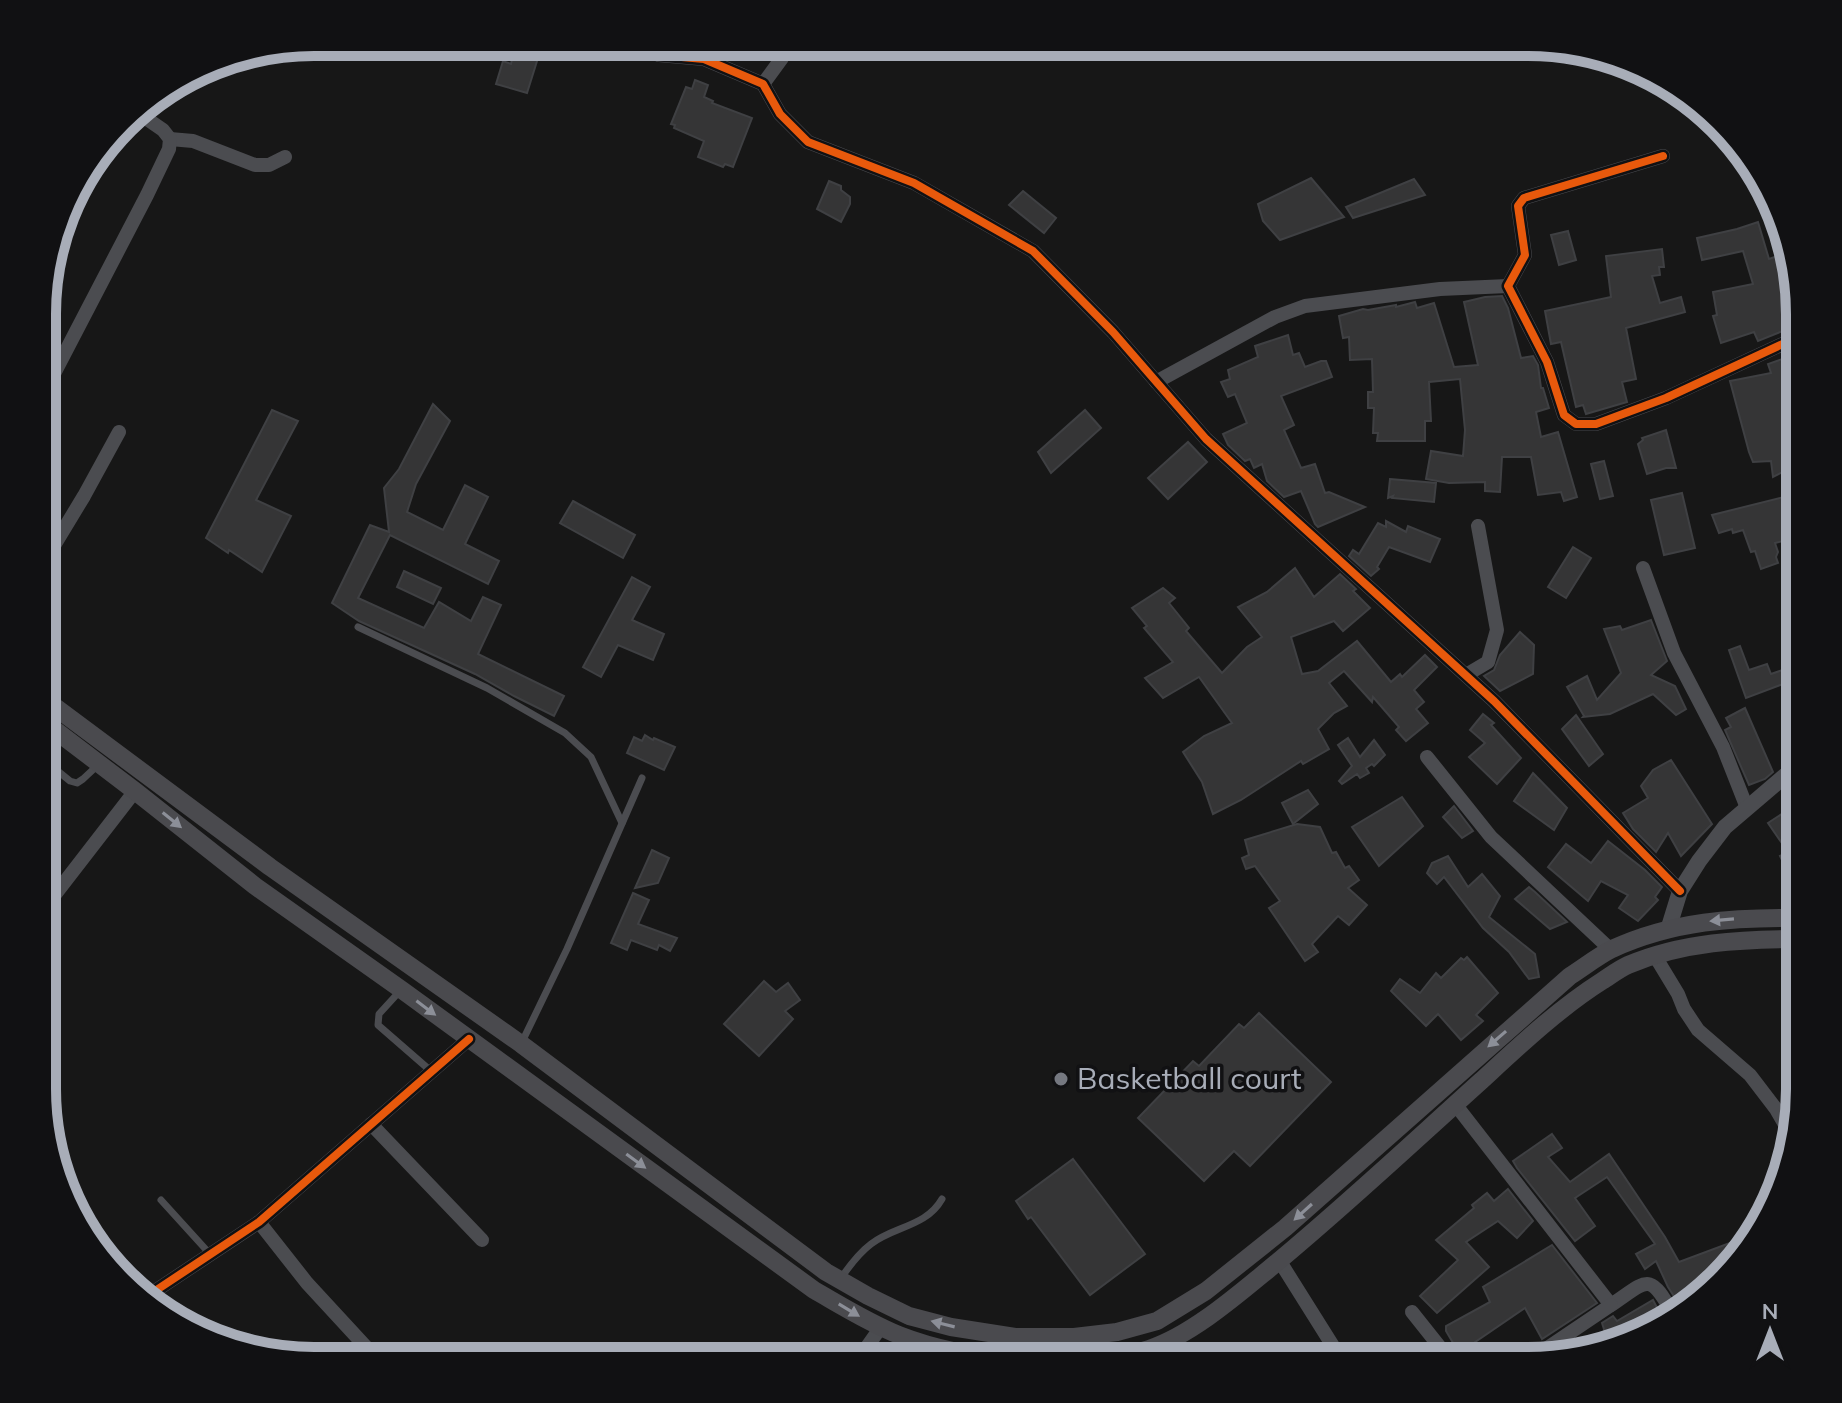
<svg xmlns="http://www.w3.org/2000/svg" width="1842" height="1403" font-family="Mulish,sans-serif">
  <rect width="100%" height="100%" fill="#171717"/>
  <g fill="#353536" stroke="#3f4043" stroke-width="2">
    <polygon points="516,42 543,42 527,93 496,84 503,61 511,64"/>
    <polygon points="695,80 708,85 704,97 713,101 712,103 752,118 733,167 725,164 723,167 698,157 704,141 674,128 675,125 671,124 686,87 692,89"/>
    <polygon points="1311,178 1344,217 1280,240 1263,221 1258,204"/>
    <polygon points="1414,179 1425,195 1353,218 1346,207"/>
    <polygon points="829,181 841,186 841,190 850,197 850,204 841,222 817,209"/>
    <polygon points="1023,191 1056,218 1044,233 1009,205"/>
    <polygon points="1758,222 1769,259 1786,253 1800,314 1800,324 1758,341 1754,332 1721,343 1713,316 1717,315 1713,292 1753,284 1743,251 1702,260 1697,238 1737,229"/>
    <polygon points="1568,231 1576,260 1559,265 1551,235"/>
    <polygon points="1662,249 1664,267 1659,267 1660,275 1652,276 1660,303 1681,297 1685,312 1626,328 1636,379 1622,382 1627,402 1586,414 1583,405 1576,407 1561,342 1551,344 1545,311 1611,297 1606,256"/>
    <polygon points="1502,296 1508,308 1521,358 1533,356 1538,365 1541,388 1543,388 1549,408 1536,412 1541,437 1558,432 1577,497 1564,501 1561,492 1538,495 1531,457 1502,457 1500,492 1485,491 1485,482 1449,483 1426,479 1431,451 1463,456 1465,430 1460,379 1429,382 1431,421 1425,421 1425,441 1377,441 1378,433 1373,433 1374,408 1368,408 1368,392 1373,392 1372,359 1350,360 1349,337 1343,338 1339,316 1363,309 1368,310 1396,305 1396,307 1415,302 1417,308 1434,303 1454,367 1478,365 1464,302 1485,297"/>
    <polygon points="1288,335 1293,355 1299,353 1305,367 1321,361 1326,361 1332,377 1281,396 1294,425 1284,430 1301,468 1315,464 1325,493 1329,492 1365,507 1318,527 1315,524 1301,491 1284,497 1267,481 1262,464 1254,468 1250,459 1245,461 1228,445 1223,434 1247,423 1235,394 1228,397 1221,382 1230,379 1228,370 1258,357 1255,346"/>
    <polygon points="1800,353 1800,463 1773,477 1771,461 1753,462 1749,452 1730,381 1771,373 1768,364"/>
    <polygon points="433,404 450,421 416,484 407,512 443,530 465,485 488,497 465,544 499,561 488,584 390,535 358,598 424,628 439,602 471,621 483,597 501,605 478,654 564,696 554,716 514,696 475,674 359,621 332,603 370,525 389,532 384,488 399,469"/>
    <polygon points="272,410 298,421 256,500 291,516 262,572 229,550 228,553 206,538"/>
    <polygon points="1085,410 1101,428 1051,473 1038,452"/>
    <polygon points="1666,430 1676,468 1666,468 1647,474 1638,444 1643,440 1642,438"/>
    <polygon points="1188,442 1207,462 1168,499 1148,478"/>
    <polygon points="1604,461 1613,496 1600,499 1591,464"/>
    <polygon points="1390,479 1436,483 1434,502 1392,498 1393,496 1388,498"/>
    <polygon points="1682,493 1695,548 1664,555 1651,500"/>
    <polygon points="1800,493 1800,537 1775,543 1778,552 1776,557 1778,563 1761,569 1755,551 1751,552 1743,530 1733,533 1732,529 1719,533 1712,515"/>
    <polygon points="573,501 635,535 623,558 560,523"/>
    <polygon points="1386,521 1406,532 1408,526 1440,539 1430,562 1389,547 1377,567 1379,569 1371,576 1349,556 1353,550 1359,554 1378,523 1386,527"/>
    <polygon points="1573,547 1591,558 1566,598 1548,587"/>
    <polygon points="1295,568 1314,597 1340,574 1356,589 1353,591 1370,608 1343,631 1334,621 1291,637 1302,674 1318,671 1357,641 1391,682 1400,674 1402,677 1425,655 1437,667 1414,690 1424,702 1416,709 1428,723 1406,741 1396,730 1399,727 1373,697 1372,702 1344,671 1329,683 1347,706 1334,713 1318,729 1329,749 1303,764 1301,761 1241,800 1213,814 1202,782 1183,752 1204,736 1232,723 1199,677 1163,698 1145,678 1173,662 1144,628 1147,626 1132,608 1163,588 1175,598 1169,603 1189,628 1186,631 1222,673 1247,647 1262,637 1238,607 1267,592"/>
    <polygon points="404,571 441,588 433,604 397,587"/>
    <polygon points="632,577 650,587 632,620 664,634 653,660 618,645 601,677 583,667"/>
    <polygon points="1651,620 1667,661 1651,675 1675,686 1686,709 1676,715 1653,694 1610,714 1583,717 1584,716 1567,687 1587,676 1597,700 1621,673 1604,629 1620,626 1622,630"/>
    <polygon points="1520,632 1534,645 1533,674 1500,691 1484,676 1494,670 1500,655"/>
    <polygon points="1740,646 1749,670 1767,664 1771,674 1800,664 1800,725 1798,725 1783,684 1746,698 1729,650"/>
    <polygon points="1745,708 1773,772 1765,779 1749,785 1725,730 1731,727 1726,718"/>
    <polygon points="1483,714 1494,723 1491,725 1521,758 1497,784 1469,757 1485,743 1470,730"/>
    <polygon points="1576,715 1603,754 1589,766 1562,729"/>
    <polygon points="645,735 653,740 654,738 675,747 664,770 627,753 634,737 642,741"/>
    <polygon points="1348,738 1360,757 1374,740 1385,755 1374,766 1372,764 1366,768 1369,773 1360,778 1357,774 1342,784 1339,781 1352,766 1338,745"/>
    <polygon points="1671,760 1712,824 1681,856 1668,833 1656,852 1633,829 1623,813 1648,798 1641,786 1653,770"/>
    <polygon points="1533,773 1567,808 1554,830 1514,801"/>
    <polygon points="1308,790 1318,804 1293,824 1282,803"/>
    <polygon points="1402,797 1423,826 1379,866 1352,827"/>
    <polygon points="1800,802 1800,897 1780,856 1788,852 1768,823"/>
    <polygon points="1454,806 1473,831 1462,838 1443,817"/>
    <polygon points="1297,824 1320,827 1332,853 1336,852 1345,868 1349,866 1359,880 1348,888 1367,905 1349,925 1338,916 1312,944 1318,952 1305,961 1269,908 1280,901 1255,866 1246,869 1242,858 1249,855 1245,840"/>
    <polygon points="1608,841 1645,870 1662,887 1655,897 1658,900 1638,921 1619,908 1628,895 1601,881 1588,901 1548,867 1566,844 1591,863"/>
    <polygon points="652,850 669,858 658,883 635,888"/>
    <polygon points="1448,856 1468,887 1482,874 1500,896 1489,917 1535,954 1539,977 1529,979 1509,952 1483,928 1444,877 1437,884 1427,873 1432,863"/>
    <polygon points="1529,887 1535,892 1567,922 1550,929 1515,899"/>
    <polygon points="633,893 649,900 638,924 677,938 670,951 659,945 657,950 631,940 627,950 611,943"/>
    <polygon points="1467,957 1498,993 1476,1015 1483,1021 1461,1040 1438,1014 1426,1026 1391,991 1400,979 1420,993 1436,973 1441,978 1461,958 1464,960"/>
    <polygon points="764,981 776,992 788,983 800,1000 785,1011 793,1019 759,1056 724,1024"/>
    <polygon points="1259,1013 1331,1082 1250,1166 1234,1151 1204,1181 1138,1118 1193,1061 1199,1066 1239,1024 1244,1028"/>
    <polygon points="1552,1134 1562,1148 1548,1157 1570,1182 1609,1154 1665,1237 1679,1262 1754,1234 1733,1268 1698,1295 1679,1304 1668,1287 1656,1261 1645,1269 1636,1254 1655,1244 1607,1177 1575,1198 1595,1226 1575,1241 1517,1168 1513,1161"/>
    <polygon points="1073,1159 1145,1254 1090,1295 1031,1217 1028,1219 1016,1201"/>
    <polygon points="1508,1189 1533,1221 1517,1238 1498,1221 1466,1242 1489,1267 1437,1313 1420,1296 1458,1260 1436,1240 1474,1208 1472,1205 1487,1193 1494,1201"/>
    <polygon points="1552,1245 1597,1303 1542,1339 1525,1308 1459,1353 1446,1331 1446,1326 1490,1302 1483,1287"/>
    <polygon points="1653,1300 1662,1317 1651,1323 1655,1328 1648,1333 1608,1342 1602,1323 1613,1316 1617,1321"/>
  </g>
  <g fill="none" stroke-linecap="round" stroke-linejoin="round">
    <g stroke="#4b4c50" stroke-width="7">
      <polyline points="358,627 487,688 565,733 591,757 622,823"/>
      <polyline points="43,759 70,781 77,783 83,779 98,765"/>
      <polyline points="400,991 379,1014 378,1025 432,1072"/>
      <polyline points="522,1042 567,949 642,778"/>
      <polyline points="161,1200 210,1254"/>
      <path d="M 841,1278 C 850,1265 859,1253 871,1244 C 894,1226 926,1227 942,1199"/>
    </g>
    <g stroke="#4b4c50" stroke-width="14">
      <polyline points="626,42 659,55 704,59 763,84 780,114 808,142 914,183 1033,251 1113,332 1206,439 1494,701 1680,891"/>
      <polyline points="763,84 782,58 788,42"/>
      <polyline points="170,139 193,141 255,165 269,165 285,157"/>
      <polyline points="1663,156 1524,198 1518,206 1525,255 1508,286 1547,362 1564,415 1576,424 1596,424 1666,398 1800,336"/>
      <polyline points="1156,382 1275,317 1305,306 1440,289 1508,286"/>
      <polyline points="44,393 147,195 169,149 170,139 163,130 134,110"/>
      <polyline points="44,562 84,496 119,432"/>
      <polyline points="1643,568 1674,653 1723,747 1747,808"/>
      <polyline points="1466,675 1488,662 1497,630 1478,526"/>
      <polyline points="1427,757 1491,837 1611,950"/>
      <polyline points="43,910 135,791"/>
      <polyline points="1655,956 1678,994 1684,1009 1698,1030 1750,1075 1776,1109 1792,1137"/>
      <path d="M 1455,1104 L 1611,1305 C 1648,1280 1649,1271 1673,1314"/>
      <polyline points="371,1124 482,1240"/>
      <polyline points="259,1222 307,1283 378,1360"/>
      <polyline points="1279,1260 1338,1354"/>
      <polyline points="143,1299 259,1222 469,1039"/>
      <polyline points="1412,1312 1451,1361"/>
      <polyline points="857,1361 881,1327"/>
      <polyline points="1528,1361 1611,1305"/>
    </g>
    <polyline stroke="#4b4c50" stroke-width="16" points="1668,930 1680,891 1699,861 1725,827 1800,763"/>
    <g stroke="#4a4a4e" stroke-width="18">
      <path d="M 43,698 L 270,867 L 521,1044 L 826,1272 L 868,1296 L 909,1316 L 951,1327 L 1015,1337 L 1074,1337 L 1117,1332 L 1157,1321 L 1206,1291 L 1285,1228 L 1570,976 C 1584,967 1598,956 1612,949 C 1673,921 1734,917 1800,918"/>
      <path d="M 43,721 L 135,791 L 255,886 L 402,990 L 814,1290 C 842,1306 869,1323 899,1335 C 968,1362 1079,1371 1149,1349 C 1191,1335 1235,1297 1269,1269 C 1342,1209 1411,1144 1481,1081 C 1519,1046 1558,1009 1602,981 C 1610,976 1619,969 1628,965 C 1682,942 1742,939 1800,939"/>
    </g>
    <g stroke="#111113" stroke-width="13">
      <g id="cycleway">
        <polyline points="626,42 659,55 704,59 763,84 780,114 808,142 914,183 1033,251 1113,332 1206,439 1494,701 1680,891"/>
        <polyline points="1663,156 1524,198 1518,206 1525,255 1508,286 1547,362 1564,415 1576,424 1596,424 1666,398 1800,336"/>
        <polyline points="143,1299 259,1222 469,1039"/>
      </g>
    </g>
    <use href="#cycleway" stroke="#e8590c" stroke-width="8"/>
  </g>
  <defs><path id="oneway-solid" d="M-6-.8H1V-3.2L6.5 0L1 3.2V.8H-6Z" transform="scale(2)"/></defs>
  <g fill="#8c8f98">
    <use href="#oneway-solid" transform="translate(172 820) rotate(39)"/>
    <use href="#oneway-solid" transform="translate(1722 920) rotate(175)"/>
    <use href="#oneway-solid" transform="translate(426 1008) rotate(37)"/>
    <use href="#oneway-solid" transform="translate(1497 1039) rotate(139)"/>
    <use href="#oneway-solid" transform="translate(636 1161) rotate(36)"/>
    <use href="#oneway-solid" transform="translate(1303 1212) rotate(138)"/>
    <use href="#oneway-solid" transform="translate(849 1310) rotate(31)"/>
    <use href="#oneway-solid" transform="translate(943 1324) rotate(-166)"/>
  </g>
  <circle fill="#757880" stroke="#111113" stroke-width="3" cx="1061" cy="1079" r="8"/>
  <g text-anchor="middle" stroke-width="7" stroke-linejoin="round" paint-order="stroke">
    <g font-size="30" fill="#a8adb8" stroke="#111113" text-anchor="start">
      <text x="1077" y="1089">Basketball court</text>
    </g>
  </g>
  <path d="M0 0H1842V1403H0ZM314 56H1528A258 258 0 0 1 1786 314V1089A258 258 0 0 1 1528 1347H314A258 258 0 0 1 56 1089V314A258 258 0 0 1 314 56Z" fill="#111113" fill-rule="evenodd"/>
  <path fill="none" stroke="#a8adb8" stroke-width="10" d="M314 56H1528A258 258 0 0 1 1786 314V1089A258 258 0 0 1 1528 1347H314A258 258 0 0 1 56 1089V314A258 258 0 0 1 314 56Z"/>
  <g transform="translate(1770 1331)" stroke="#111113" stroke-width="6" paint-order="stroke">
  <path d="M0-6L14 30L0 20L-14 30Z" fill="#a8adb8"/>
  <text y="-12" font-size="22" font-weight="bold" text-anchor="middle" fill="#a8adb8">N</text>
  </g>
</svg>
